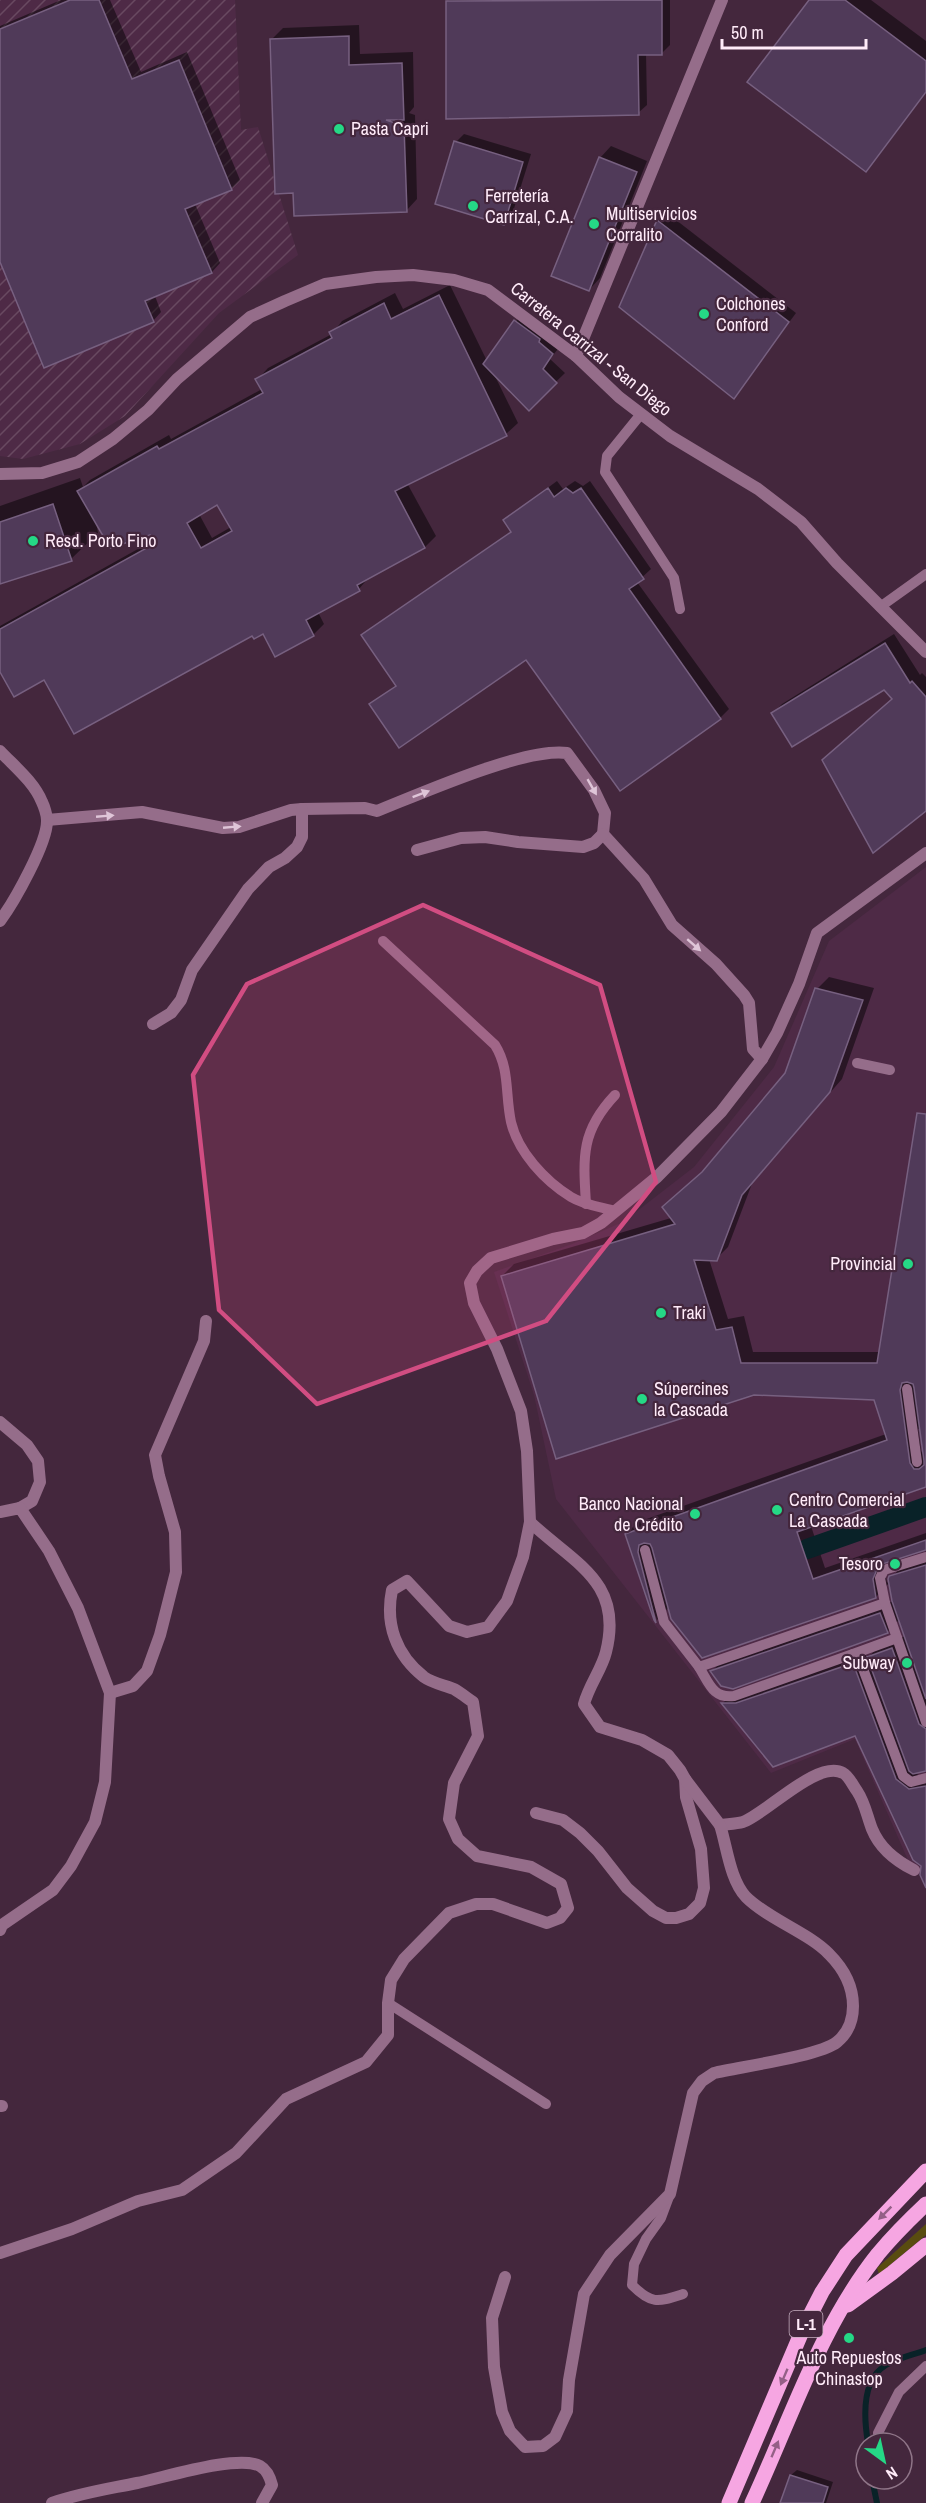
<svg xmlns="http://www.w3.org/2000/svg" width="926" height="2503" font-family="'Archivo Narrow',sans-serif">
  <defs>
    <pattern id="industrial-furrows" width="10" height="10" patternUnits="userSpaceOnUse" patternTransform="scale(1.5)"><rect width="10" height="10" fill="#4e2a46"/><path d="M-1 1l2-2M0 10L10 0M9 11l2-2" fill="none" stroke="#694961"/></pattern>
    <pattern id="grass-tufts" width="24" height="20" patternUnits="userSpaceOnUse" patternTransform="scale(1.5)"><rect width="24" height="20" fill="#594c10"/><path d="M3 7l-1-3M5 7V3M7 7l1-3M15 17l-1-3M17 17v-4M19 17l1-3" fill="none" stroke="#726634"/></pattern>
  </defs>
  <rect width="100%" height="100%" fill="#44273d"/>
  <polygon fill="#4e2a46" points="926,867 926,1876 914,1874 855,1739 771,1773 556,1499 534,1395 494,1272 572,1244 623,1222 694,1167 774,1067 829,941"/>
  <polygon fill="url(#industrial-furrows)" points="0,0 235,0 241,130 258,127 298,255 219,313 125,416 80,444 23,459 0,456"/>
  <polygon fill="url(#grass-tufts)" points="926,2224 926,2235 879,2274 877,2268"/>
  <g fill="#0007" fill-rule="evenodd">
    <polygon points="61,0 110,0 141,72 187,52 240,180 231,189 195,204 220,263 212,272 155,296 161,312 153,321 0,258 0,26"/>
    <polygon points="448,0 670,0 670,45 662,53 646,53 647,105 638,113"/>
    <polygon points="811,0 871,0 926,41 926,93 877,158 866,170"/>
    <polygon points="359,25 360,54 413,52 414,107 409,113 415,115 417,199 406,211 295,192 272,39 283,28"/>
    <polygon points="464,134 531,154 512,215 503,223 456,142"/>
    <polygon points="611,146 647,161 600,278 589,290 600,158"/>
    <polygon points="667,213 796,313 734,397 621,307 658,221"/>
    <path d="M 450,285 L 487,361 L 523,312 L 561,345 L 550,359 L 565,373 L 529,408 L 493,372 L 518,423 L 506,434 L 407,483 L 436,536 L 425,547 L 369,577 L 359,589 L 318,612 L 324,624 L 313,635 L 253,634 L 45,678 L 0,669 L 0,626 L 154,540 L 151,533 L 96,521 L 98,533 L 71,559 L 0,583 L 0,506 L 80,478 L 83,487 L 90,480 L 169,435 L 171,439 L 262,389 L 257,380 L 268,368 L 332,334 L 342,321 L 395,293 L 403,309 ZM 218,503 L 231,527 L 212,538 L 199,514 Z"/>
    <polygon points="557,481 563,489 575,481 583,486 590,481 651,569 637,582 729,709 720,718 620,789 526,658 371,705 397,684 363,635 372,627 512,531 504,520"/>
    <polygon points="894,634 920,675 922,673 926,677 926,807 893,699 885,688 773,713 782,704"/>
    <path d="M 829,977 L 874,988 L 842,1079 L 753,1181 L 728,1247 L 716,1259 L 709,1259 L 728,1319 L 744,1316 L 753,1352 L 880,1352 L 926,1117 L 926,1485 L 811,1526 L 825,1568 L 926,1533 L 926,1549 L 886,1561 L 884,1566 L 887,1583 L 903,1565 L 926,1557 L 926,1770 L 914,1772 L 923,1778 L 926,1777 L 926,1868 L 856,1734 L 774,1765 L 723,1703 L 735,1691 L 864,1651 L 867,1659 L 880,1645 L 906,1636 L 900,1619 L 887,1632 L 712,1671 L 723,1660 L 894,1601 L 890,1582 L 876,1597 L 669,1607 L 657,1620 L 626,1534 L 638,1522 L 886,1434 L 875,1398 L 754,1393 L 502,1276 L 514,1264 L 671,1218 L 708,1167 L 786,1074 L 817,989 ZM 921,1428 L 925,1458 L 921,1451 L 918,1429 Z"/>
    <polygon points="797,2470 833,2482 826,2503 782,2503 791,2475"/>
  </g>
  <g fill="none" stroke-linecap="round" stroke-linejoin="round">
    <g stroke="#092228" stroke-width="6">
      <path d="M 868,2443 C 864,2419 861,2380 886,2365 C 898,2358 913,2355 926,2350"/>
      <polyline points="872,2479 877,2503"/>
    </g>
    <polyline stroke="#092228" stroke-width="20" points="807,1549 926,1507"/>
  </g>
  <g fill="#503a59" stroke="#776080" stroke-width="1.5" fill-rule="evenodd">
    <polygon points="70,0 99,0 132,79 179,60 232,190 185,209 212,273 145,301 154,322 44,368 0,262 0,29"/>
    <polygon points="662,0 662,55 638,55 639,115 446,119 446,1"/>
    <polygon points="809,0 845,0 926,61 926,92 866,172 747,82"/>
    <polygon points="349,36 349,65 402,63 404,120 386,120 404,126 407,212 294,216 293,193 275,194 270,39"/>
    <polygon points="454,141 523,162 504,225 435,204"/>
    <polygon points="599,157 637,172 589,291 551,276"/>
    <polygon points="657,220 789,322 734,399 619,307"/>
    <path d="M 439,295 L 507,436 L 395,491 L 425,548 L 357,585 L 360,591 L 306,620 L 314,636 L 275,657 L 263,634 L 254,639 L 252,636 L 74,734 L 44,680 L 14,697 L 0,672 L 0,629 L 154,544 L 150,535 L 110,548 L 77,491 L 157,446 L 159,449 L 263,393 L 255,379 L 332,338 L 329,332 L 384,303 L 391,319 ZM 217,505 L 232,531 L 201,548 L 187,523 Z"/>
    <polygon points="514,320 540,339 539,342 553,354 543,369 557,383 529,411 483,364"/>
    <polygon points="548,488 554,497 566,488 573,493 581,488 644,579 629,589 721,719 620,791 526,660 399,748 369,704 396,686 361,635 511,532 503,520"/>
    <polygon points="53,504 72,561 0,584 0,522"/>
    <polygon points="885,643 910,683 912,681 926,697 926,811 873,853 822,760 892,699 884,690 792,747 771,713"/>
    <path d="M 815,988 L 863,1000 L 830,1092 L 742,1195 L 717,1261 L 694,1260 L 716,1330 L 732,1327 L 741,1363 L 877,1363 L 917,1113 L 926,1114 L 926,1487 L 797,1532 L 813,1579 L 926,1540 L 926,1550 L 879,1565 L 873,1579 L 876,1598 L 702,1658 L 671,1619 L 652,1548 L 650,1544 L 644,1543 L 639,1545 L 638,1552 L 656,1623 L 654,1620 L 625,1534 L 887,1440 L 874,1400 L 754,1395 L 556,1459 L 501,1276 L 675,1224 L 662,1207 L 702,1172 L 785,1073 ZM 907,1382 L 913,1384 L 914,1388 L 924,1461 L 924,1465 L 919,1469 L 914,1469 L 910,1463 L 900,1390 L 902,1383 Z"/>
    <polygon points="926,1565 926,1699 892,1601 888,1579 889,1576"/>
    <polygon points="880,1613 888,1633 733,1689 721,1686 710,1671"/>
    <polygon points="892,1648 919,1724 926,1729 926,1771 913,1774 909,1771 867,1657"/>
    <polygon points="853,1663 896,1779 909,1789 926,1786 926,1888 920,1875 921,1866 913,1860 855,1736 773,1767 721,1703 736,1703"/>
    <polygon points="790,2475 828,2487 823,2503 780,2503"/>
  </g>
  <g fill="none" stroke-linecap="round" stroke-linejoin="round">
    <g stroke="#956d8a" stroke-width="10">
      <polyline points="641,414 607,456 605,472 674,578 680,609"/>
      <polyline points="880,607 926,574"/>
      <path d="M 383,941 L 495,1045 C 510,1069 505,1094 511,1122 C 518,1152 545,1181 571,1197 C 584,1205 601,1207 615,1211"/>
      <polyline points="857,1063 890,1070"/>
      <path d="M 586,1204 C 583,1156 581,1131 615,1095"/>
      <polyline points="907,1389 917,1462"/>
      <polyline points="645,1550 664,1622 699,1667 885,1603 926,1722"/>
      <polyline points="885,1603 880,1578 884,1570 926,1557"/>
      <polyline points="853,1654 897,1638"/>
      <path d="M 699,1667 C 709,1683 713,1699 734,1696 L 853,1654 L 859,1658 L 903,1776 L 911,1782 L 926,1778"/>
      <polyline points="388,2003 546,2104"/>
      <path d="M 670,2194 L 661,2218 L 646,2239 L 634,2264 L 632,2285 C 652,2305 658,2302 683,2294"/>
      <polyline points="878,2433 899,2392 926,2366"/>
    </g>
    <g stroke="#956d8a" stroke-width="12">
      <polyline points="576,356 722,0"/>
      <path d="M 0,751 C 14,766 34,782 42,802 C 44,806 47,815 47,820 C 48,842 14,902 0,921"/>
      <path d="M 47,820 L 142,812 L 223,828 L 239,827 L 291,810 L 302,809 L 365,808 L 377,811 C 420,794 525,747 567,753 L 594,790 L 605,813 L 603,834 L 644,879 L 672,925 L 716,964 L 744,995 L 749,1003 L 753,1049 L 762,1059"/>
      <polyline points="417,850 461,838 485,837 518,842 583,847 594,843 603,834"/>
      <polyline points="153,1024 171,1013 181,1000 192,970 248,889 269,867 285,858 297,847 302,837 302,809"/>
      <polyline points="0,1422 27,1445 38,1461 40,1482 32,1501 20,1508"/>
      <polyline points="0,1512 20,1508 49,1551 78,1608 110,1693 105,1782 95,1822 71,1866 53,1890 2,1925 0,1930"/>
      <path d="M 530,1522 C 573,1563 624,1581 606,1652 C 602,1669 589,1685 584,1704 L 600,1727 L 642,1740 L 668,1755 L 680,1770 L 685,1779 L 686,1797 L 701,1849 L 704,1888 L 700,1903 L 689,1914 L 676,1918 L 666,1918 L 653,1911 L 627,1888 L 598,1851 L 580,1833 L 563,1820 L 536,1813"/>
      <polyline points="110,1693 133,1686 147,1671 160,1635 176,1572 175,1532 159,1476 155,1455 204,1341 206,1321"/>
      <path d="M 685,1779 L 720,1825 C 728,1824 736,1824 743,1822 C 767,1813 818,1759 843,1773 C 849,1776 853,1786 857,1791 C 865,1803 867,1816 872,1829 C 880,1849 896,1861 914,1870"/>
      <polyline points="0,2106 2,2106"/>
      <path d="M 0,2253 L 72,2229 L 138,2201 L 182,2190 L 236,2153 L 286,2099 L 366,2062 L 388,2035 L 388,2003 L 391,1980 L 404,1959 L 449,1913 L 476,1904 L 493,1904 L 547,1923 L 560,1918 L 568,1908 L 561,1884 L 531,1867 L 477,1856 L 458,1839 L 449,1819 L 454,1783 L 478,1736 L 473,1702 C 467,1698 461,1693 454,1689 C 444,1685 432,1683 424,1677 C 396,1655 385,1624 392,1590 L 407,1581 L 449,1626 L 467,1632 L 488,1627 L 507,1601 L 523,1557 L 530,1522 L 527,1451 L 521,1411 L 497,1349 L 474,1303 L 470,1283 L 477,1271 L 491,1258 L 553,1239 L 583,1233 L 601,1223 L 657,1177 L 721,1112 L 762,1059 L 777,1033 L 799,984 L 817,933 L 926,853"/>
      <path d="M 505,2277 L 492,2318 L 494,2367 L 502,2412 L 510,2431 L 525,2447 L 543,2446 L 555,2437 L 567,2411 L 569,2380 L 584,2294 L 610,2255 L 670,2194 L 693,2093 L 702,2081 L 714,2073 C 739,2067 820,2056 837,2042 C 848,2033 853,2020 853,2006 C 853,1986 843,1968 829,1954 C 809,1933 768,1919 746,1897 C 730,1880 727,1847 720,1825"/>
      <path d="M 52,2503 C 80,2493 108,2489 137,2483 C 163,2478 238,2454 260,2466 C 267,2470 270,2477 272,2485 L 262,2503"/>
    </g>
    <polyline stroke="#956d8a" stroke-width="12" points="0,474 42,473 78,462 113,439 148,410 177,379 250,317 285,301 325,284 376,277 413,275 454,280 488,290 576,356 619,397 670,436 758,489 801,522 837,563 926,652"/>
    <g stroke="#f6a6e2" stroke-width="15">
      <polyline points="848,2305 892,2273 926,2245"/>
      <polyline points="729,2503 803,2329 822,2292 846,2255 926,2171"/>
      <path d="M 752,2503 C 791,2419 820,2327 878,2254 C 893,2236 909,2220 926,2204"/>
    </g>
  </g>
  <defs><path id="oneway-solid" d="M-6-.8H1V-3.2L6.5 0L1 3.2V.8H-6Z" transform="scale(1.5)"/></defs>
  <g fill="#dfc5d8">
    <use href="#oneway-solid" transform="translate(592 787) rotate(60)"/>
    <use href="#oneway-solid" transform="translate(421 794) rotate(-21)"/>
    <use href="#oneway-solid" transform="translate(105 816) rotate(-5)"/>
    <use href="#oneway-solid" transform="translate(232 827) rotate(-5)"/>
    <use href="#oneway-solid" transform="translate(694 945) rotate(41)"/>
  </g>
  <g fill="#946087">
    <use href="#oneway-solid" transform="translate(885 2213) rotate(135)"/>
    <use href="#oneway-solid" transform="translate(784 2377) rotate(113)"/>
    <use href="#oneway-solid" transform="translate(775 2449) rotate(-67)"/>
  </g>
  <path fill="#d14d82" fill-opacity="0.2" stroke="#d14d82" stroke-width="4.5" stroke-linejoin="round" d="M 423,905 L 600,985 L 656,1182 L 546,1321 L 317,1404 L 219,1310 L 193,1075 L 247,984 Z"/>
  <g fill="#25d886" stroke="#44273d" stroke-width="2">
    <circle cx="339" cy="129" r="6"/>
    <circle cx="473" cy="206" r="6"/>
    <circle cx="594" cy="224" r="6"/>
    <circle cx="704" cy="314" r="6"/>
    <circle cx="33" cy="541" r="6"/>
    <circle cx="908" cy="1264" r="6"/>
    <circle cx="661" cy="1313" r="6"/>
    <circle cx="642" cy="1399" r="6"/>
    <circle cx="777" cy="1510" r="6"/>
    <circle cx="695" cy="1514" r="6"/>
    <circle cx="895" cy="1564" r="6"/>
    <circle cx="907" cy="1663" r="6"/>
    <circle cx="849" cy="2338" r="6"/>
  </g>
  <g text-anchor="middle" stroke-width="4.5" stroke-linejoin="round" paint-order="stroke">
    <rect fill="#44273d" stroke="#c7b0c1" stroke-width="1.5" x="789.5" y="2311" width="33" height="26" rx="4.5"/>
    <g font-size="16" font-weight="bold" fill="#ffebf9">
      <text x="806" y="2330">L-1</text>
    </g>
    <g font-size="18" fill="#ffebf9" stroke="#44273d" text-anchor="start">
      <text x="351" y="135">Pasta Capri</text>
      <text x="485" y="202">Ferretería<tspan x="485" dy="21">Carrizal, C.A.</tspan></text>
      <text x="606" y="220">Multiservicios<tspan x="606" dy="21">Corralito</tspan></text>
      <text x="716" y="310">Colchones<tspan x="716" dy="21">Conford</tspan></text>
      <text x="45" y="547">Resd. Porto Fino</text>
      <text x="896" y="1270" text-anchor="end">Provincial</text>
      <text x="673" y="1319">Traki</text>
      <text x="654" y="1395">Súpercines<tspan x="654" dy="21">la Cascada</tspan></text>
      <text x="789" y="1506">Centro Comercial<tspan x="789" dy="21">La Cascada</tspan></text>
      <text x="683" y="1510" text-anchor="end">Banco Nacional<tspan x="683" dy="21">de Crédito</tspan></text>
      <text x="883" y="1570" text-anchor="end">Tesoro</text>
      <text x="895" y="1669" text-anchor="end">Subway</text>
      <text x="849" y="2364" text-anchor="middle">Auto Repuestos<tspan x="849" dy="21">Chinastop</tspan></text>
    </g>
    <g font-size="18" fill="#ffebf9" stroke="#44273d">
      <text transform="translate(591 349) rotate(39)" y="6">Carretera Carrizal - San Diego</text>
    </g>
  </g>
  <g transform="translate(884 2461) rotate(147)"><circle r="28" fill="#44273d" stroke="#8f7588" stroke-width="1.5"/>
  <path d="M0-4.5L10 22L0 15L-10 22Z" fill="#25d886"/>
  <text y="-9" font-size="16" font-weight="bold" text-anchor="middle" fill="#ffebf9">N</text>
  </g>
  <path d="M722 39v9h144v-9" fill="none" stroke="#ffebf9" stroke-width="3"/>
  <text x="731" y="39" font-size="18" fill="#ffebf9" stroke="#44273d" stroke-width="4.5" paint-order="stroke">50 m</text>
</svg>
